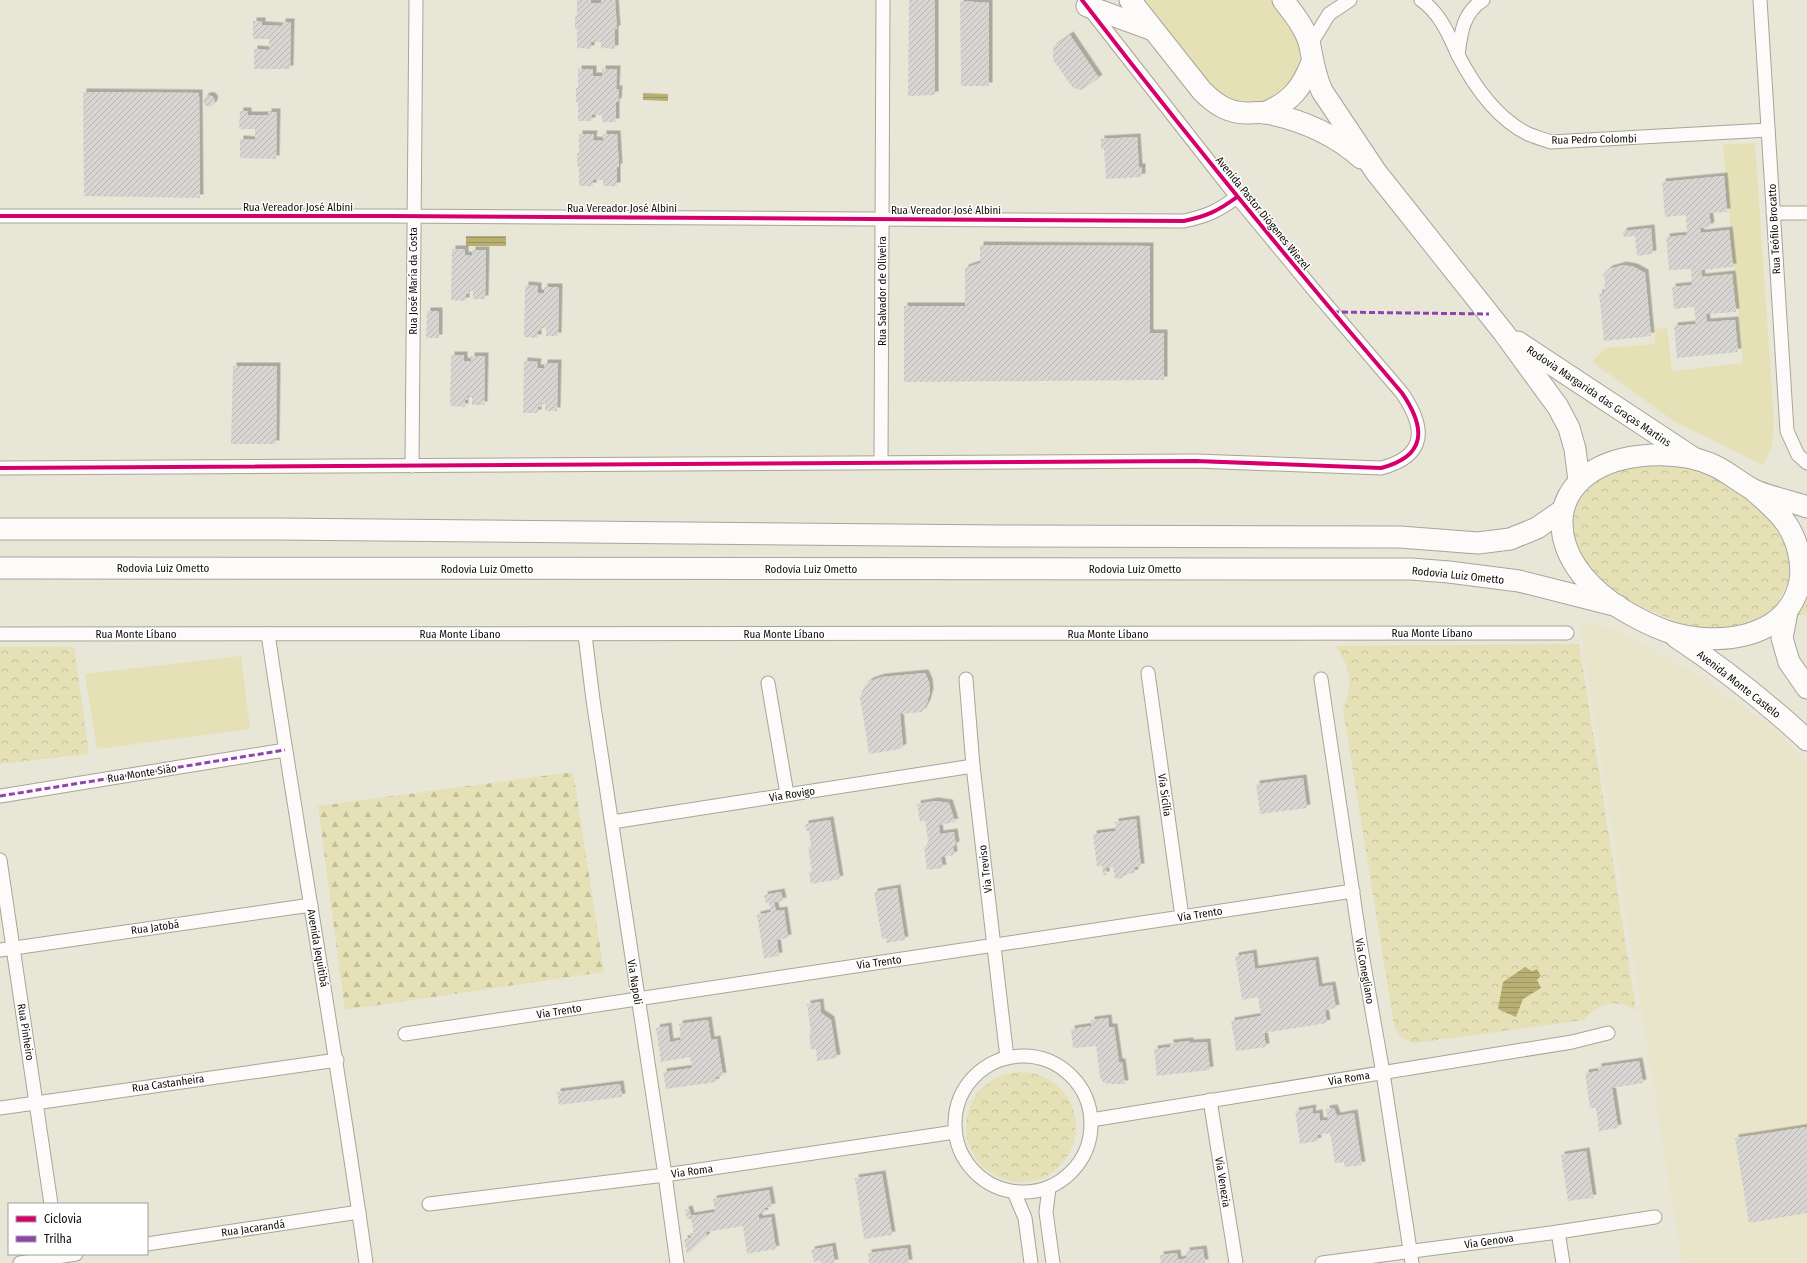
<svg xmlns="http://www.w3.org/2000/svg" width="1807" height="1263" font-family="'Fira Sans Condensed',sans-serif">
  <defs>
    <pattern id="forest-firs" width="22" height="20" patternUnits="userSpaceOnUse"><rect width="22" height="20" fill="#e5e0b6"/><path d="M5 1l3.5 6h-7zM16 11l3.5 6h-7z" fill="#c3bf9b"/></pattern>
    <pattern id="park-crowns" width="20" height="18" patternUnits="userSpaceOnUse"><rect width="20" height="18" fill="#e5e0b6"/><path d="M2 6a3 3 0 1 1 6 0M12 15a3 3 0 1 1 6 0" fill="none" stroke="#c3bf9b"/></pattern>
    <pattern id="water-rules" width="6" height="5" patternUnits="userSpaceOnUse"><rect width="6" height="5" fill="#b8b073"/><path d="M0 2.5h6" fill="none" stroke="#9d9662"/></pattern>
    <pattern id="building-hatch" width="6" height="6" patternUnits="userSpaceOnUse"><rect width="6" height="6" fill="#d8d6d3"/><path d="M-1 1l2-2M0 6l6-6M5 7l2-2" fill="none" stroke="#b8b6b4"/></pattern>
    <filter id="shadow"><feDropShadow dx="3.5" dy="-3.5" stdDeviation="0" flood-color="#0004"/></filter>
  </defs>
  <rect width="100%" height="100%" fill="#e8e6d7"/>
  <polygon fill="#e9e5cb" points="1579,622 1613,628 1693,672 1773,728 1807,762 1807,1263 1682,1263"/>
  <g fill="#e5e0b6">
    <path d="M 1143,0 L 1271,0 C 1282,15 1298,30 1300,50 C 1301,79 1274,109 1243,104 C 1231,103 1223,97 1213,91 Z"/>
    <polygon points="1755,143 1774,421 1772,446 1763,465 1674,421 1592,362 1605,348 1655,344 1655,329 1667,328 1672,371 1743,363 1723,145"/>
    <polygon points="241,656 250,729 97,749 85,674"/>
  </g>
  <g fill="url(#forest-firs)">
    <polygon points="1807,599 1807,615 1798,615"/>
    <polygon points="573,772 604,972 345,1010 318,806"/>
  </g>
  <g fill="url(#park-crowns)">
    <polygon points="1651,461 1710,473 1746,494 1782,532 1790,557 1788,583 1777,604 1767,613 1755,621 1741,626 1724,629 1704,628 1681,623 1628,602 1605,585 1584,564 1570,534 1573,503 1594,476"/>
    <path d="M 1579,644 L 1636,1010 C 1615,999 1600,1002 1584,1020 L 1415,1043 C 1404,1041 1397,1035 1394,1024 L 1343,710 C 1353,683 1351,669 1336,646 Z"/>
    <polygon points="0,647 74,647 89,754 0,764"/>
    <circle cx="1021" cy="1127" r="55"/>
  </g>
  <g fill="url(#water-rules)">
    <polygon points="643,93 668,94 668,101 643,100"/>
    <rect x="466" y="236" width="40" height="10"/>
    <polygon points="1525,967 1532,971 1537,969 1541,976 1537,980 1541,988 1523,999 1516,1017 1498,1009 1503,982"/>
  </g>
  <g fill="url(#building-hatch)" filter="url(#shadow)">
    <polygon points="577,0 591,0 591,3 601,3 601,0 615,0 617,29 615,29 615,49 601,48 601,42 591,42 591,49 577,48 577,29 575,29 575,15 577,16"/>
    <polygon points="909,0 935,0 935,95 908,96"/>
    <polygon points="960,1 989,3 989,86 961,86"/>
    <polygon points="253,21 262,21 262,25 282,26 282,22 291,22 290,69 254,69 254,49 269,50 269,39 253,39"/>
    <polygon points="1070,35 1099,78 1082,90 1073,88 1053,60 1053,47"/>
    <polygon points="578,69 593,69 593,76 602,76 602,69 617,69 616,89 619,89 618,102 616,102 616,122 602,122 602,115 592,115 592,121 578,121 578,102 576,102 576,88 578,88"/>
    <polygon points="83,92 199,93 200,198 84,196"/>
    <circle cx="209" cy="101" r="5.5"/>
    <polygon points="240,111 248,111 248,115 268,115 268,112 277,112 276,159 240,158 240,139 255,140 255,129 239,129"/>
    <polygon points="579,134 594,134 593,140 603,141 603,134 617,134 619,167 617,167 617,186 603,186 603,180 593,180 593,186 579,186 579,167 577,166 577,153 579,153"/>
    <polygon points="1137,137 1139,167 1142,167 1142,177 1106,179 1104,149 1101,149 1101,139"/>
    <polygon points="1724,176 1727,212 1709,213 1711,225 1709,227 1700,228 1701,233 1729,230 1733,267 1701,270 1702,277 1732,274 1736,312 1706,314 1707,322 1735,320 1738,352 1677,358 1674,326 1696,324 1694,307 1674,309 1672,287 1692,285 1691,269 1669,270 1666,237 1687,235 1686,215 1665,217 1662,182"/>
    <polygon points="1651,228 1653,254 1637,256 1635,236 1625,237 1622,234 1624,231"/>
    <polygon points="980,245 1150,246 1150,333 1164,333 1164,380 904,382 904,306 965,306 965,268 980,263"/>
    <polygon points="452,249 465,249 465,255 472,256 472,250 486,250 485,299 473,299 473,290 469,290 469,294 466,294 466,301 451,300"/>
    <polygon points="1623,265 1634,267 1645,273 1651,336 1604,341 1599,293 1604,293 1605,277 1602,276 1609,269"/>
    <polygon points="525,285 538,286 538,293 544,293 544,287 559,287 558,336 546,336 546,327 541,327 541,331 538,331 538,338 524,337"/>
    <polygon points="427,311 439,311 439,338 426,338"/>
    <polygon points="451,355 464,355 464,361 471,362 471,356 485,356 484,405 472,405 472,396 468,396 468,400 465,400 465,407 450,406"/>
    <polygon points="524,361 538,362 537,368 544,368 544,363 558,363 557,411 545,411 545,403 541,403 541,407 538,407 538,413 523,413"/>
    <polygon points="233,366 277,366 276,444 231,444"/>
    <polygon points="925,673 929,682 930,692 927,703 922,712 900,714 903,747 900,749 869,754 860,697 865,685 870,681 882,677"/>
    <polygon points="1303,778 1307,808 1260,814 1256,784"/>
    <polygon points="935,801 949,803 955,822 939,825 940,834 954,832 956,845 953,846 954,855 941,857 943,868 927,870 924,847 929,846 925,821 920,822 917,804"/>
    <polygon points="1136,819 1141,867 1134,867 1135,873 1123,874 1123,878 1115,879 1113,867 1106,868 1106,875 1103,875 1102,866 1097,867 1093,834 1116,831 1115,822"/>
    <polygon points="830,820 840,879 811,884 809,872 812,871 808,848 811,847 809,831 806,831 805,824"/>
    <polygon points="897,888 905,940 886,943 886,938 882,939 874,892"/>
    <polygon points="781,892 783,901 774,902 776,911 784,910 788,938 777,940 779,956 764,958 757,915 771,912 769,903 766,903 764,895"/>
    <polygon points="1253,953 1255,969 1315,960 1319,987 1332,985 1336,1008 1325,1010 1327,1023 1264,1033 1266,1047 1236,1051 1231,1021 1261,1016 1258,997 1242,1000 1235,956"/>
    <polygon points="820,1002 821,1013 831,1020 837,1058 817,1061 816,1049 811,1050 809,1033 811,1033 807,1004"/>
    <polygon points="1108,1018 1109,1027 1114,1027 1119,1062 1122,1062 1125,1084 1110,1084 1103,1082 1100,1077 1096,1046 1073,1048 1071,1029 1091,1026 1091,1020"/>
    <polygon points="708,1020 711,1040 717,1039 723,1076 715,1077 716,1082 666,1089 663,1072 692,1068 690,1057 661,1062 656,1028 668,1026 670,1042 681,1040 679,1024"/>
    <polygon points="1190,1041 1190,1043 1207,1042 1210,1070 1157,1076 1154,1049 1170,1047 1170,1043"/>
    <polygon points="1639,1061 1643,1083 1612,1088 1618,1128 1599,1131 1596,1108 1590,1108 1585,1073 1598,1071 1598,1067"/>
    <polygon points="620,1084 622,1097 559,1105 557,1092"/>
    <polygon points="1313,1108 1312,1114 1319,1113 1320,1121 1328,1120 1326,1109 1334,1108 1337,1116 1354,1113 1362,1165 1345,1167 1344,1162 1335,1163 1330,1133 1317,1135 1318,1141 1300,1144 1295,1111"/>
    <polygon points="1807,1127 1807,1213 1749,1223 1735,1138"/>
    <polygon points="1586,1151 1593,1198 1568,1201 1561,1155"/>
    <polygon points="882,1174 892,1235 864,1239 855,1178"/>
    <polygon points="769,1190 772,1207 764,1208 765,1213 759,1214 759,1219 771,1217 776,1249 747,1254 743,1226 706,1232 707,1236 687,1254 684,1239 691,1238 690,1233 694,1233 691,1219 687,1219 685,1210 689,1209 691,1216 715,1212 713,1199"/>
    <polygon points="832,1246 835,1263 821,1263 821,1261 814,1262 811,1250"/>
    <polygon points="907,1248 909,1263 869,1263 868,1253"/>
    <polygon points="1203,1249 1205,1263 1161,1263 1160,1255 1177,1253 1178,1260 1187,1258 1186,1251"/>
  </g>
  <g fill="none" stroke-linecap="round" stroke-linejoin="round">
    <g stroke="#a7a599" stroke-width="15">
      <g id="minor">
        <path d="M 1421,0 C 1440,13 1449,35 1458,55 C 1474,86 1496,118 1528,134 C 1535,137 1543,139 1551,142 L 1768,130"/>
        <polyline points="1760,0 1787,431 1798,455 1807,463"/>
        <polyline points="1310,45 1329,14 1350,0"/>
        <path d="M 1458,55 C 1461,32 1463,13 1483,0"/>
        <polyline points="1773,213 1807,213"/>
        <path d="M 0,216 L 389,216 L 1184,221 C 1207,216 1218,211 1237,197"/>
        <polyline points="881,462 883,0"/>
        <polyline points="412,466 416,0"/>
        <path d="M 0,468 L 1196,461 L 1381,468 C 1427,456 1426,428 1402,393 L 1313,289 L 1237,197 L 1088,7"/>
        <polyline points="0,634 1567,633"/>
        <path d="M 268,634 C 299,844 337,1053 366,1263"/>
        <polyline points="585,635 593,700 665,1175 677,1263"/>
        <polyline points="1148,673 1182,917"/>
        <polyline points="966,679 973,766 1007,1058"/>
        <polyline points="1321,679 1361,948 1383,1073 1412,1263"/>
        <polyline points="768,683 787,794"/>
        <polyline points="0,796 285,750"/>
        <polyline points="612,822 973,766"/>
        <path d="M 0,860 C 16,975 35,1089 51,1204"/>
        <polyline points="0,950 311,905"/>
        <polyline points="405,1034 1353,891"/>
        <circle cx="1023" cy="1124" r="68"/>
        <polyline points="1210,1100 1236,1263"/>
        <polyline points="0,1108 337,1060"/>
        <polyline points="1091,1120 1572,1042 1608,1033"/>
        <polyline points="1049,1188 1046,1212 1053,1263"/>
        <polyline points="1014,1192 1025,1218 1031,1263"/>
        <polyline points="429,1204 665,1175 955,1132"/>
        <polyline points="1558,1232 1563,1263"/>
        <polyline points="147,1244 359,1212"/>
        <polyline points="20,1263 76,1254"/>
        <polyline points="1322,1263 1558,1232 1655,1217"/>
      </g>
    </g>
    <g stroke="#a7a599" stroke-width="23">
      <g id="primary">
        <path d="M 1130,0 L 1202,91 C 1215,104 1228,113 1247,113 C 1253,113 1260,112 1266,113 C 1301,120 1334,134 1361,158"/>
        <path d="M 1283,0 C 1294,14 1306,29 1310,46 C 1313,62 1315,76 1322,91 L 1376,172 L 1504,333 L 1558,407 L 1569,428 L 1575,449 L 1579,481"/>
        <polyline points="1087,6 1153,30"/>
        <path d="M 1264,113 C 1291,102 1302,88 1312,62"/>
        <polyline points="1518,342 1692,457"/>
        <path d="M 1753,490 C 1764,500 1777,510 1786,523 C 1797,539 1803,562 1800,581 C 1789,640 1716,647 1669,632 C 1651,626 1626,613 1611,602 C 1585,583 1561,555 1562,521 C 1562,503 1572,486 1587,475 C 1619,451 1679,449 1715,466 C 1728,472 1739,482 1752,489 C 1764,496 1792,501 1807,507"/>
        <polyline points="0,529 276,529 1001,536 1400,537 1478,543 1510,539 1537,528 1563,510"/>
        <polyline points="0,568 1411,569 1449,572 1519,581 1618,606"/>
        <polyline points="1787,612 1782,638 1789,662 1807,688"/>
        <path d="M 1676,637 C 1723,668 1766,702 1807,740"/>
      </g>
    </g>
    <use href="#minor" stroke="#fcfbf9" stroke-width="13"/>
    <use href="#primary" stroke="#fcfbf9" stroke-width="21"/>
    <g stroke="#8e44ad" stroke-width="3" stroke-dasharray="6 3" stroke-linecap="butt">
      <polyline points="1333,312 1489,314"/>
      <polyline points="0,796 285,750"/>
    </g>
    <g stroke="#fff" stroke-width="6">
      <g id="cycleway">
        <path d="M 0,216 L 389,216 L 1184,221 C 1207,216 1218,211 1237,197"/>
        <path d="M 0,468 L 1196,461 L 1381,468 C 1427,456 1426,428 1402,393 C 1292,265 1185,134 1082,0"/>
      </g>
    </g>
    <use href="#cycleway" stroke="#d6006c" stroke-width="4"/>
  </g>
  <g text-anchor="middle" stroke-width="3" stroke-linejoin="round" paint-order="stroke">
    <g font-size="11" fill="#100e06" stroke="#fff">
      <text transform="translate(1594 139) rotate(-1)" y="4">Rua Pedro Colombi</text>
      <text x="298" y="211">Rua Vereador José Albini</text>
      <text x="622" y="212">Rua Vereador José Albini</text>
      <text x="946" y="214">Rua Vereador José Albini</text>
      <text transform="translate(1263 213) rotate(51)" y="4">Avenida Pastor Diógenes Wiezel</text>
      <text transform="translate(1774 229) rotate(-93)" y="4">Rua Teófilo Brocatto</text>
      <text transform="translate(413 281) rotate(-90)" y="4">Rua José María da Costa</text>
      <text transform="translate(882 291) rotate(-90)" y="4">Rua Salvador de Oliveira</text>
      <text transform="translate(1599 396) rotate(34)" y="4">Rodovia Margarida das Graças Martins</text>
      <text x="163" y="572">Rodovia Luiz Ometto</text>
      <text x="487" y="573">Rodovia Luiz Ometto</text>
      <text x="811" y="573">Rodovia Luiz Ometto</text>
      <text x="1135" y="573">Rodovia Luiz Ometto</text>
      <text transform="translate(1458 575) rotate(6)" y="4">Rodovia Luiz Ometto</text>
      <text x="1432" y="637">Rua Monte Líbano</text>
      <text x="136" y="638">Rua Monte Líbano</text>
      <text x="460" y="638">Rua Monte Líbano</text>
      <text x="784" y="638">Rua Monte Líbano</text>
      <text x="1108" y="638">Rua Monte Líbano</text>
      <text transform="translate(1739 684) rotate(38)" y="4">Avenida Monte Castelo</text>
      <text transform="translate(142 773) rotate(-9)" y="4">Rua Monte Sião</text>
      <text transform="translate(792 794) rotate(-9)" y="4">Via Rovigo</text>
      <text transform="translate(1165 795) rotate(82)" y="4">Via Sicília</text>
      <text transform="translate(985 869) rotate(-97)" y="4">Via Treviso</text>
      <text transform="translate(1200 914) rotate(-9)" y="4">Via Trento</text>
      <text transform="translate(155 927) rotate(-8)" y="4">Rua Jatobá</text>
      <text transform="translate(318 948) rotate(80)" y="4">Avenida Jequitibá</text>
      <text transform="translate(879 962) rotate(-8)" y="4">Via Trento</text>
      <text transform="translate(1365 971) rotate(80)" y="4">Via Conegliano</text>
      <text transform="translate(635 982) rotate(81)" y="4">Via Napoli</text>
      <text transform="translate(559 1011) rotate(-9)" y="4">Via Trento</text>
      <text transform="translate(26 1032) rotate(81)" y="4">Rua Pinheiro</text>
      <text transform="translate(1349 1078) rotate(-9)" y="4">Via Roma</text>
      <text transform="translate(168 1083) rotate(-8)" y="4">Rua Castanheira</text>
      <text transform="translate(692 1171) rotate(-8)" y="4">Via Roma</text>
      <text transform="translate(1223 1182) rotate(81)" y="4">Via Venezia</text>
      <text transform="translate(253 1228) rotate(-8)" y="4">Rua Jacarandá</text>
      <text transform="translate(1489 1241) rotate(-8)" y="4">Via Genova</text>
    </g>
  </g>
  <rect x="8" y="1203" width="140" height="52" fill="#ffffff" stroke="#9f9f9b"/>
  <rect x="16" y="1216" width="20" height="6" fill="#d6006c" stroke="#9f9f9b"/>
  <text x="44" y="1223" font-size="12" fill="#100e06">Ciclovia</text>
  <rect x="16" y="1236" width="20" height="6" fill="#8e44ad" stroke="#9f9f9b"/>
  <text x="44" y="1243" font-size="12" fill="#100e06">Trilha</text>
</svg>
